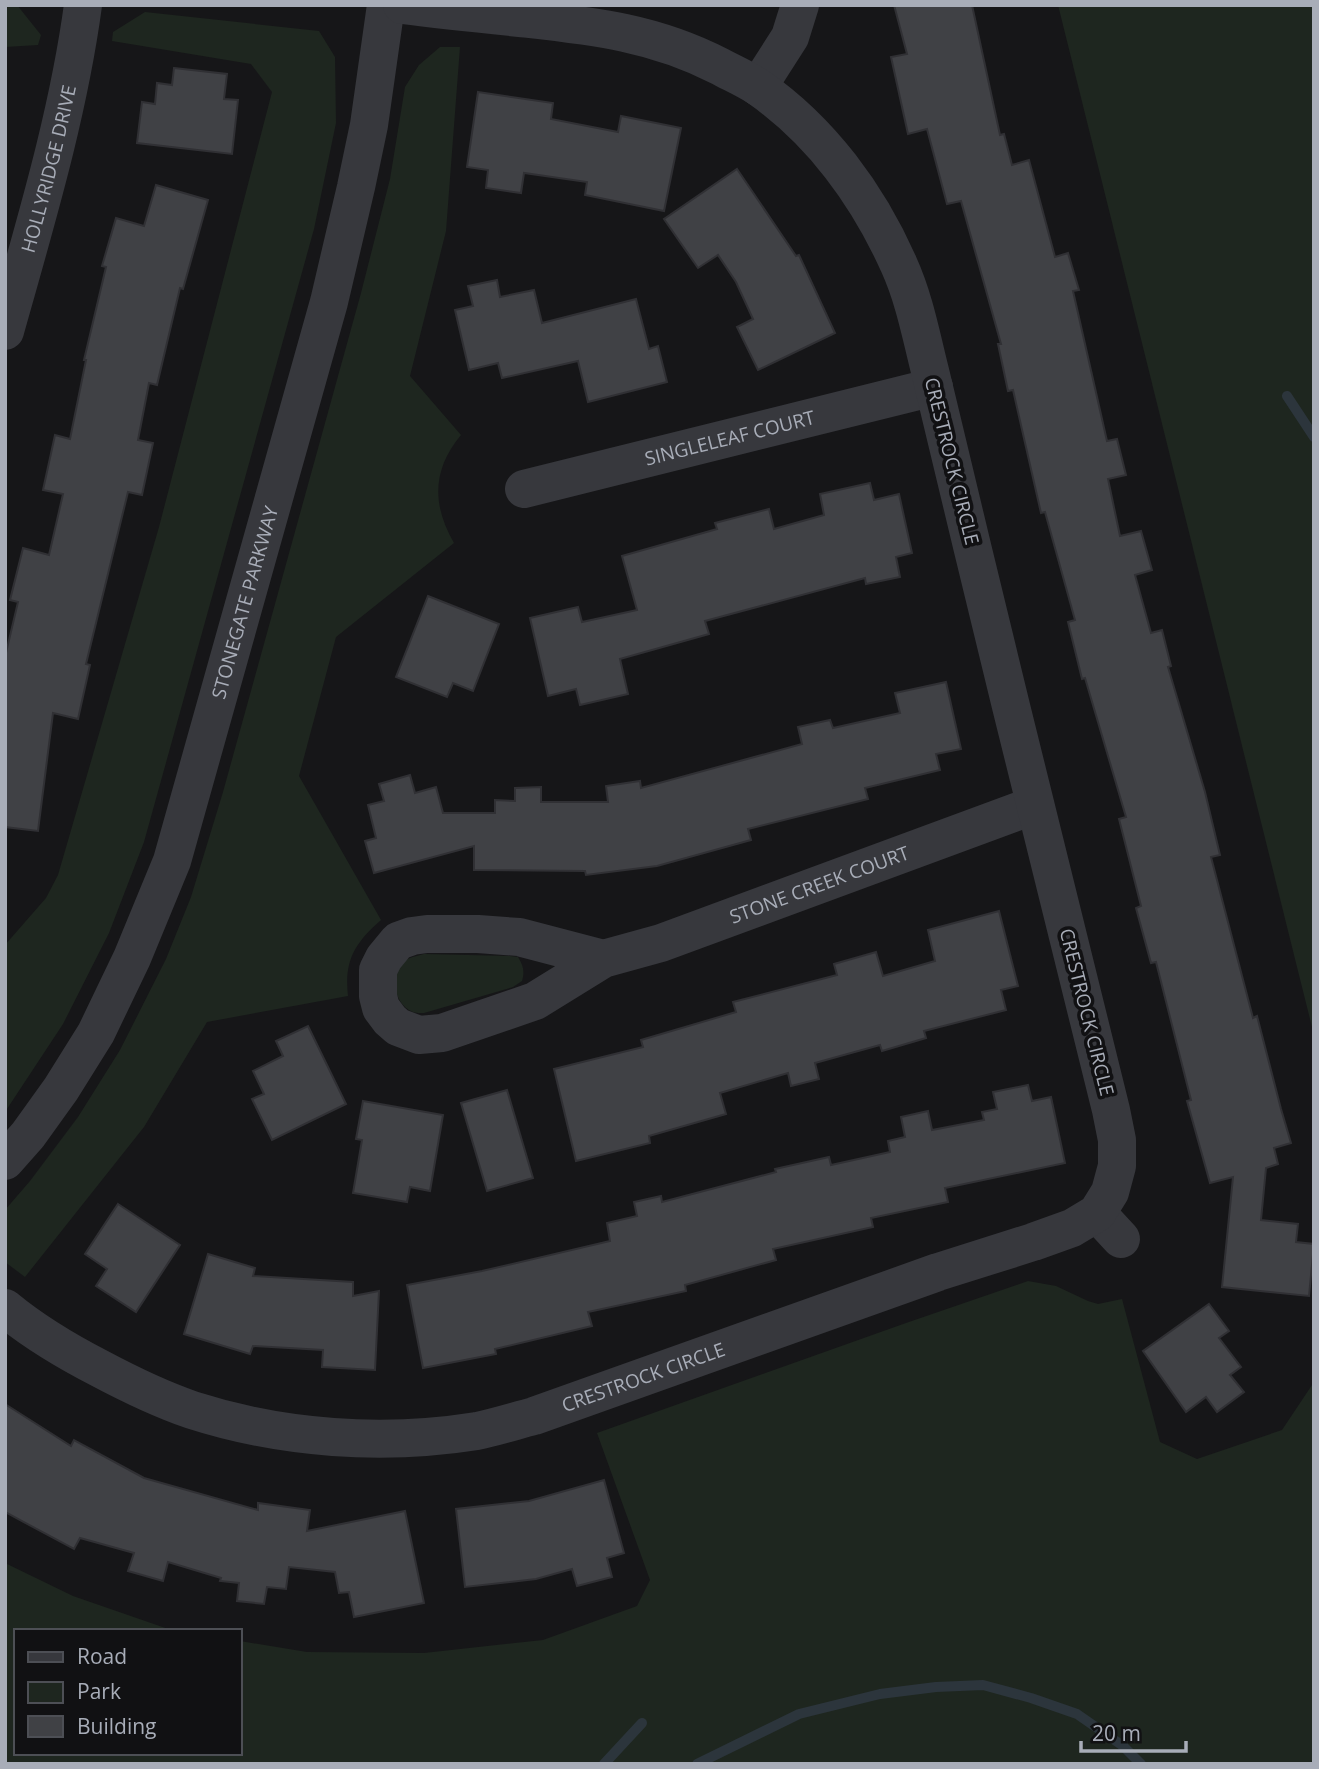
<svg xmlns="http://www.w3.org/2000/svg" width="1319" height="1769" font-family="'Open Sans',sans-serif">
  <rect width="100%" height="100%" fill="#161618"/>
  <g fill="#1e261f">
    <polygon points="17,5 41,35 38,45 5,47 5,6"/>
    <polygon points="1058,5 1314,5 1314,1035 1298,971"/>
    <polygon points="145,12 319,31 335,57 336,123 314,229 144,842 109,933 63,1024 5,1112 5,945 46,898 58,875 159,527 272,92 251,64 112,41 113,32"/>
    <path d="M 440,47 L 460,47 L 446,231 L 410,376 L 461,435 C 432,470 432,505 454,543 L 336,637 L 299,776 L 381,920 C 355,943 344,960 348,996 L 207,1022 L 144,1127 L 25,1277 L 5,1262 L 5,1210 L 30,1181 L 78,1117 L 120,1050 L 166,959 L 191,897 L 223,792 L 361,293 L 390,179 L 405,87 L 419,65 Z"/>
    <path d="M 424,954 L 510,956 L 518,957 C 523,965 525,971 522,981 L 513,987 L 424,1013 C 423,1013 414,1013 413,1012 C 394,1004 390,978 403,963 C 408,957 417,956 424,954 Z"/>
    <polygon points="1028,1281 1056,1286 1088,1301 1098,1304 1122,1299 1160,1442 1197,1459 1282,1430 1314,1382 1314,1764 5,1764 5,1563 73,1596 174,1631 16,1631 16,1753 240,1753 240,1641 307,1652 424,1653 543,1640 637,1606 650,1580 597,1433 906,1323"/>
  </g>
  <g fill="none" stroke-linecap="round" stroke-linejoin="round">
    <g stroke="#2c353c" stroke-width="10">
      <polyline points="1287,396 1314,437"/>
      <polyline points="604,1764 642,1723"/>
      <polyline points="697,1764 799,1714 880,1694 936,1687 983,1685 1031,1698 1077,1714 1123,1746 1141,1764"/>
    </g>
  </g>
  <g fill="#404145" stroke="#303034" stroke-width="2">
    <polygon points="894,5 972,5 1000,135 1004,134 1012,165 1029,160 1055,257 1068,253 1079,290 1073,291 1107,441 1117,439 1126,475 1108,479 1120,536 1141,531 1152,570 1135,575 1151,633 1162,630 1171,666 1168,667 1205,792 1220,855 1211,857 1253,1018 1257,1016 1281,1109 1291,1143 1274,1148 1278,1164 1266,1168 1261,1220 1298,1224 1296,1242 1314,1244 1309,1296 1222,1287 1233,1177 1210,1183 1187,1101 1191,1100 1156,962 1151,963 1136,908 1141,906 1119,819 1126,817 1085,678 1082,679 1068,622 1075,620 1045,512 1041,513 1013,390 1008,391 998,344 1001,344 961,201 947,204 927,129 908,134 891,57 907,54"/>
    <polygon points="174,68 227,74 224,99 238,100 232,154 137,143 142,102 155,104 157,83 172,85"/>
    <polygon points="478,92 553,103 551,119 618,132 621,116 681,128 664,211 585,195 587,182 524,173 521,193 486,188 488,170 467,167"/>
    <polygon points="737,169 796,256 799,255 835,333 758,370 737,327 753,319 736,282 718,255 698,268 664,219"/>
    <polygon points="156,185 208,200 183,289 180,288 157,385 149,383 138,440 153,443 142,495 128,492 86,664 90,665 78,719 53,713 38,831 5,827 5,657 18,602 10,600 23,548 49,555 63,494 43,490 55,435 70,439 86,360 84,360 106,267 102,266 116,218 144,226"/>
    <polygon points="497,280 500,297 534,290 542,323 636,299 649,349 658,346 667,382 588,402 578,361 502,378 498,363 469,370 455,310 473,306 468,286"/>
    <polygon points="870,483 874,500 899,494 912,553 896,557 900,577 866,584 865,578 705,621 709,634 620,659 628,694 580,705 576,689 548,696 530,618 578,607 582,622 637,610 622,556 717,529 715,523 769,509 774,529 824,515 820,494"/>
    <polygon points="428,596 499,624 473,691 453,683 447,697 396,677"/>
    <polygon points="946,682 961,749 936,754 940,770 865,788 868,799 748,829 751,840 657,866 586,875 585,871 474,870 474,846 374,873 365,841 376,838 368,805 384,801 379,784 410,775 415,793 436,787 443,813 495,813 495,800 515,801 515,788 541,787 541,802 608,802 606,786 640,781 641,788 802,744 798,727 830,720 833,728 900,713 895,693"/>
    <polygon points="999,911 1018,986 1001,990 1006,1010 924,1031 926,1038 882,1051 880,1045 815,1063 819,1079 791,1086 788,1073 720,1093 726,1114 649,1136 650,1143 576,1161 554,1069 643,1047 641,1040 736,1012 733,1002 837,975 834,964 876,952 883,976 935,961 928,930"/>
    <polygon points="308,1026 346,1104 272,1140 252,1099 264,1094 253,1071 283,1056 276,1041"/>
    <polygon points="1028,1085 1032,1101 1051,1097 1065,1163 945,1188 948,1202 871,1218 873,1227 773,1249 776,1260 685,1285 686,1291 588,1312 592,1326 495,1349 496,1354 423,1368 407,1285 482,1271 610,1241 607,1223 637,1216 634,1202 661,1196 662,1202 776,1172 775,1169 829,1157 831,1165 890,1152 888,1141 905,1137 901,1117 928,1111 932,1130 984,1120 982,1112 997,1109 993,1092"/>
    <polygon points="507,1090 533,1178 487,1191 461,1103"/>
    <polygon points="363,1101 443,1115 430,1191 410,1187 407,1202 353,1193 362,1140 356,1139"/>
    <polygon points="118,1204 180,1245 136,1312 96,1286 107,1269 85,1254"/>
    <polygon points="208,1254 255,1268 253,1276 353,1282 353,1296 379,1291 375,1370 322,1367 323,1350 253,1346 250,1354 184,1334"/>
    <polygon points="1209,1304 1229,1331 1219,1338 1241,1367 1230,1375 1244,1392 1217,1412 1206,1397 1186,1412 1143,1351"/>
    <polygon points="5,1404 71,1446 74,1440 144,1478 258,1510 258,1503 310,1510 307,1531 405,1511 424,1603 354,1617 349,1592 339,1593 335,1572 289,1567 286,1589 267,1587 264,1604 237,1601 239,1583 220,1581 221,1578 168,1562 163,1581 128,1571 134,1553 80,1538 74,1549 5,1512"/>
    <polygon points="604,1480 624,1553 607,1558 612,1577 577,1586 572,1569 536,1579 465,1587 456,1509 529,1501"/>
  </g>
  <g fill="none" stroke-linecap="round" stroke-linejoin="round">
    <g stroke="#37383d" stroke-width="38">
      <polyline points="758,87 790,37 800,5"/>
      <path id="s1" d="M 5,331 C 35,224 68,116 83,5"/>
      <path id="s2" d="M 524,489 L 934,387"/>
      <path id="s3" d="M 603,959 L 519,937 L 478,934 L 427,934 L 412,936 L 398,941 L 384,958 L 378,970 L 378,996 L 381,1008 L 390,1020 L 398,1027 L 419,1035 L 442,1033 L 535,1001 L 603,959 L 661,943 L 1035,805"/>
      <path id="s4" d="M 5,1161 L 28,1135 L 61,1089 L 96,1033 L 132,958 L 172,861 L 329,302 L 356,187 L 369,125 L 386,5"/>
      <polyline points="1097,1213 1121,1239"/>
      <path id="s5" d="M 5,1308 C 34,1332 66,1351 99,1368 C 129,1384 160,1399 192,1410 C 282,1439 383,1446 477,1431 C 496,1427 515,1421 534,1416 L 938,1272 L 1033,1242 L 1072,1228 L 1097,1213 L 1110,1192 L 1117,1166 L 1117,1140 L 1111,1110 C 1065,924 1018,737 973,550 C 959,490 944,431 930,371 C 921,335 914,298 899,265 C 868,195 821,131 758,87 C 746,79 732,73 719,66 C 653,32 592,26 520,18 C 480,14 441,10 402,5"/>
    </g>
  </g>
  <g text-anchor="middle" stroke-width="7" stroke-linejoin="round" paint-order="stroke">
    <g font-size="19" fill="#a8adb8" stroke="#111113">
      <text dy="7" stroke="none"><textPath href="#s1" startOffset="168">HOLLYRIDGE DRIVE</textPath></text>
      <text dy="7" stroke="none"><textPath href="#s2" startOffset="212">SINGLELEAF COURT</textPath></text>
      <text transform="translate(952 461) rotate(76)" y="7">CRESTROCK CIRCLE</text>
      <text dy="7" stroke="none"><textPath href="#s4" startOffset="614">STONEGATE PARKWAY</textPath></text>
      <text dy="7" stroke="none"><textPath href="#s3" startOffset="761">STONE CREEK COURT</textPath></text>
      <text transform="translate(1087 1012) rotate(76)" y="7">CRESTROCK CIRCLE</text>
      <text dy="7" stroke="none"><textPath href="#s5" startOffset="677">CRESTROCK CIRCLE</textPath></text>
    </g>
  </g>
  <rect width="1319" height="1769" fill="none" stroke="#a8adb8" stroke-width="14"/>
  <rect x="14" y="1629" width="228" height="126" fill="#111113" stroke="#4d4f55" stroke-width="2"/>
  <rect x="28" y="1652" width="35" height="10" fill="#37383d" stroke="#4d4f55" stroke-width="2"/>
  <text x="77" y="1664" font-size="21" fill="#a8adb8">Road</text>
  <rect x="28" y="1682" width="35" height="21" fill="#1e261f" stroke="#4d4f55" stroke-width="2"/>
  <text x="77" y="1699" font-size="21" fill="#a8adb8">Park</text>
  <rect x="28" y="1716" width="35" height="21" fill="#404145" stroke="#4d4f55" stroke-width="2"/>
  <text x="77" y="1734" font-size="21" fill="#a8adb8">Building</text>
  <path d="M1081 1741v10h105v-10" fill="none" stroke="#a8adb8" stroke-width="3.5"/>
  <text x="1092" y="1741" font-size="21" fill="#a8adb8" stroke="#111113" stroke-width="5" paint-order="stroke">20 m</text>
</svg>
